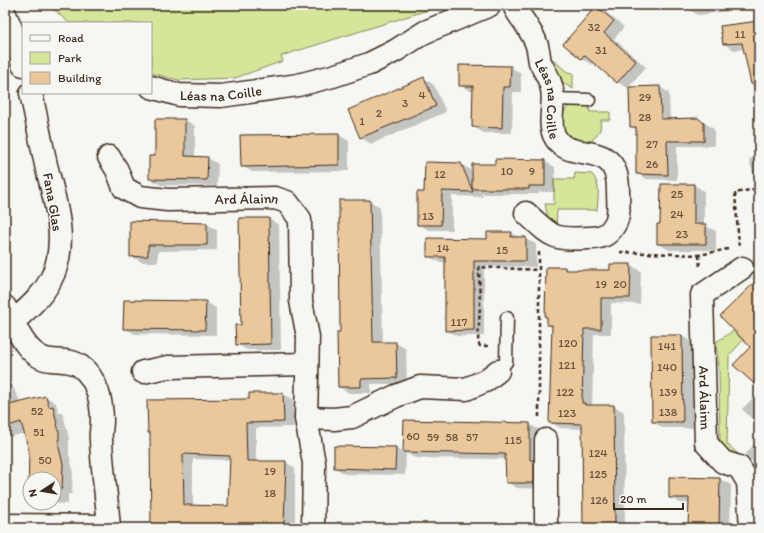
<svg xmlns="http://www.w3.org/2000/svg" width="764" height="533" font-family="Itim,sans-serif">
  <rect width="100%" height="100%" fill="#f6f6f2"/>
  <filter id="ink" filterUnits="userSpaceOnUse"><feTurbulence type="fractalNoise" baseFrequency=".025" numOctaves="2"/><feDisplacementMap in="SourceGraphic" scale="8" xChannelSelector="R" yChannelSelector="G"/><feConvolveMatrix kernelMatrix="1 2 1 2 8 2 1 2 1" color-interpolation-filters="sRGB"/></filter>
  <g filter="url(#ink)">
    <g fill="#d5e599" stroke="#88885c">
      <polygon points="49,5 444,5 281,56 283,61 235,78 178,80 151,73 151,23 69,23"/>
      <polygon points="549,56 567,72 573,73 573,89 563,83"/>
      <polygon points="573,105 589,106 590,112 610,112 610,120 601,120 600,130 589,145 563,134 561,115 569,106"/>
      <path d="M 575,173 L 592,174 C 601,185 598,197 597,210 L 557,210 L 556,228 L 548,219 L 545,204 L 554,204 L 554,179 L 574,179 Z"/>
      <polygon points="733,331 743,340 729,356 727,444 759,473 759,494 735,454 727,451 720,445 719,368 716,342"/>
    </g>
    <g fill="#0003" fill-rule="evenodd">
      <polygon points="687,5 729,5 730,11 698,15 688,9"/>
      <polygon points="597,7 607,13 624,27 614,39 646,67 628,88 617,82 594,62 592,65 582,59 565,44"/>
      <polygon points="759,22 759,116 745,49 734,50 724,44"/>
      <polygon points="510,67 521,73 521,92 513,92 512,133 484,133 473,127 474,91 470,91 460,85"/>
      <polygon points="424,78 434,85 446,112 371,144 361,138"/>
      <polygon points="660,87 669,93 670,120 698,119 714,129 714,146 677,146 677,180 647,179 637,174 637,130 631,126"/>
      <polygon points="185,120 195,126 195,158 207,158 218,164 217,186 161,185 150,179 156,157"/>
      <polygon points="339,135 349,141 349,171 252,172 242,166"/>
      <polygon points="759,156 759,177 753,174 749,159"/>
      <polygon points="544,161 555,167 555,192 539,192 539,194 483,194 481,193 483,197 452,196 452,230 429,230 418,224 425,193 460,164 471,170 473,175 496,166"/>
      <polygon points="694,185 704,191 704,225 716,231 716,250 669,250 658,244 661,225"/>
      <polygon points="370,201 380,207 383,343 396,343 406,349 407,384 371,384 371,393 349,393 339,387 341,333"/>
      <polygon points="269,219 279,225 281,350 247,350 237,344"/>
      <polygon points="131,222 207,224 217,230 217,250 158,251 158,262 142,262 131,256"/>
      <polygon points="511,233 536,244 536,267 484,266 484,336 457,336 446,330 446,262 439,262 428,256"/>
      <polygon points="630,265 641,271 640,304 611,303 611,334 594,334 592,406 614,406 624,412 625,528 584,528 583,429 560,428 550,422 553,328 548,325 565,268 569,271 611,271"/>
      <polygon points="206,302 216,308 216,335 135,334 124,328"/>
      <polygon points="682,336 692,342 694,428 663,428 653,422"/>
      <polygon points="5,372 21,403 46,397 56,403 58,411 63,414 69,438 69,454 73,470 72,494 68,494 68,504 39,503 54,503 54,479 30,479 30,498 30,451 25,433 5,438"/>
      <polygon points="759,392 759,426 742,409"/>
      <path d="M 250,394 L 283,394 L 293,399 L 294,427 L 256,428 L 256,462 L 285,462 L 295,468 L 295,528 L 151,528 L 151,433 L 149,432 L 250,400 ZM 193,459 L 231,460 L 229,507 L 193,506 Z"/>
      <polygon points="405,422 529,424 540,430 540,465 544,489 517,488 507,482 506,459 415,458 406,453 405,475 345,474 335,468 395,448 404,453"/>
      <polygon points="759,438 759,467 745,455"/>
      <polygon points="670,478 720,479 731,485 730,528 689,528 690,503 680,503 670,497"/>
      <polygon points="336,521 356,521 363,525 528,524 535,528 336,528"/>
    </g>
    <g fill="#ebc89c" stroke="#3b2a1e" fill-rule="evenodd">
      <polygon points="596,6 614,21 604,33 636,61 617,83 584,55 581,59 563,44"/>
      <polygon points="759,21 759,83 751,84 742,43 723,44 720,26"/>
      <polygon points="459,65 511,66 510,87 503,87 502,128 472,127 473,86 459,86"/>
      <polygon points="424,77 436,106 360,138 348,110"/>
      <polygon points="660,86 661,119 698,118 704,123 704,141 667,141 668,175 636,174 636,127 630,127 629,87"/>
      <polygon points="155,119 185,119 185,156 208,157 207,180 149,179 149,156 155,156"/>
      <polygon points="339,134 339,165 241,167 240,135"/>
      <polygon points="495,159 545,160 545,186 529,186 529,189 472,189 472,164 495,164"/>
      <polygon points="425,162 461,163 473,192 442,191 441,225 417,225 417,192 424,192"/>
      <polygon points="661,184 694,184 694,224 706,224 706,244 657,244 657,224 660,224"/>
      <polygon points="339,200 370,200 373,342 396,342 397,378 361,379 361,387 338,387 337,332 340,332"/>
      <polygon points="239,218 269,218 271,344 236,345 235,325 241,325"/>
      <polygon points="130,221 207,223 207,245 148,245 148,256 130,257"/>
      <polygon points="487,232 512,232 511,237 526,237 526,261 474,261 474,330 445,331 445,257 427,257 427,238 487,239"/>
      <polygon points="610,264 631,264 630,298 601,298 601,329 584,329 582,403 585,403 585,405 614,405 615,528 583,528 582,424 549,423 552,325 547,325 547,317 545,317 546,267 565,267 565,270 610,270"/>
      <polygon points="759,278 759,388 733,365 750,347 720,316"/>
      <polygon points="124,300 206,301 205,330 123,329"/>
      <polygon points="651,335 682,335 683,422 652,422"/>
      <path d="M 249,393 L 283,393 L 284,422 L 246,423 L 247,461 L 286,461 L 284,528 L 151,528 L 150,433 L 148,433 L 147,400 L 249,399 ZM 183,454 L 230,456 L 228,506 L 184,505 Z"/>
      <polygon points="46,396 49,407 53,406 59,432 59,448 63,464 62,489 58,489 58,498 54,498 54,479 30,479 30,498 28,498 29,451 21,422 5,427 5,406"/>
      <polygon points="404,420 530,423 530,460 534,460 534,483 506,483 505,454 403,452"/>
      <polygon points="334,446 396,447 395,470 334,468"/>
      <polygon points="669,477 720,478 719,528 688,528 689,498 669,498"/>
    </g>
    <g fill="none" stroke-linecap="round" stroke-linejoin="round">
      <g stroke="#3b2a1e" stroke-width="15">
        <g id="service">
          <polyline points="553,99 589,100"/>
          <polyline points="498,371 506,362 507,318"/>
        </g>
      </g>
      <g stroke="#3b2a1e" stroke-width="25">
        <g id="minor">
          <path id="s1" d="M 514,5 C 517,14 524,20 528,28 C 532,34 537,42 538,50 C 539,54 539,58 540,62 C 544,71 551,80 552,90 C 555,104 548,121 554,135 C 568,167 619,134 618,192 C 618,202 620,213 616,222 C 610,234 603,238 590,238 C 553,240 553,238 526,213"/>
          <polyline points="5,14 17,43 23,65"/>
          <path id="s2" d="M 151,87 L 179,95 L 221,96 L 298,85 L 333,76 L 369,64 L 395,51 L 425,32 L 490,5"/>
          <path id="s3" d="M 109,157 L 117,170 L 124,188 L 140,197 L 168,200 L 275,198 L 287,202 L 300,219 L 301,301 L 308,337 L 306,418 L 314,463 L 313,528"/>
          <path id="s4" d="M 742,268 L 702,295 L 706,443 L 723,462 L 739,467 L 748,482 L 751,528"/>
          <path d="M 5,307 C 16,326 26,358 51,360 C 61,361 72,360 80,366 C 97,378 102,402 102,421 C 102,427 100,433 101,440 C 102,469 107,498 109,528"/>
          <path d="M 13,322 C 27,309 41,298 50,281 C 70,245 55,201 46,165 C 41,141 36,117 31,93"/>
          <polyline points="143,372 168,367 307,364"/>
          <polyline points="306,418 334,419 352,417 396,396 420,387 466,389 485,381 498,371"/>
          <polyline points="546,440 546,528"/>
          <polyline points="5,525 108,526"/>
        </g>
      </g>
      <g stroke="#3b2a1e" stroke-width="2.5" stroke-dasharray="4 3" stroke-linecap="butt">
        <polyline points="739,246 735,193 759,188"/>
        <polyline points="539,252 539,419"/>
        <polyline points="620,252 699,255 728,249"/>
        <polyline points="699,255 700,268"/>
        <polyline points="488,346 480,346 478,342 480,306 479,267 538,270"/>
      </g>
      <use href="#service" stroke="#f6f6f2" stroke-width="12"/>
      <use href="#minor" stroke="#f6f6f2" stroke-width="22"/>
    </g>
  </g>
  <g text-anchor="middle" stroke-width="3" stroke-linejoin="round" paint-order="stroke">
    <g font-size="12" fill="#67523e">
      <text x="594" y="31">32</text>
      <text x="740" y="38">11</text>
      <text x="601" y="54">31</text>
      <text x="422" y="99">4</text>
      <text x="645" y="101">29</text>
      <text x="405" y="107">3</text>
      <text x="379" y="117">2</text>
      <text x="645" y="121">28</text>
      <text x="362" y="125">1</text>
      <text x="652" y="148">27</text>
      <text x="652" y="168">26</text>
      <text x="507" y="175">10</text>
      <text x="532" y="175">9</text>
      <text x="440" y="178">12</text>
      <text x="677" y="198">25</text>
      <text x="677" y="218">24</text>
      <text x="428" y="220">13</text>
      <text x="682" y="238">23</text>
      <text x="443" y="252">14</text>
      <text x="502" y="254">15</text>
      <text x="601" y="288">19</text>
      <text x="620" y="288">20</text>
      <text x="459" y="326">117</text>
      <text x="568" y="347">120</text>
      <text x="667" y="350">141</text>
      <text x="567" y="369">121</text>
      <text x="667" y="371">140</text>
      <text x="565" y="396">122</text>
      <text x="668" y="396">139</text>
      <text x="37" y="415">52</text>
      <text x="668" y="416">138</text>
      <text x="567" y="417">123</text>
      <text x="39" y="436">51</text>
      <text x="413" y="440">60</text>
      <text x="433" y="441">59</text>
      <text x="452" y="441">58</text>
      <text x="472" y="441">57</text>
      <text x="513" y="444">115</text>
      <text x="598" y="457">124</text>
      <text x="45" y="464">50</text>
      <text x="270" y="475">19</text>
      <text x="598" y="478">125</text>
      <text x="270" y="497">18</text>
      <text x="599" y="504">126</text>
    </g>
    <g font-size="14" fill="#3b2a1e" stroke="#f6f6f2">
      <text dy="5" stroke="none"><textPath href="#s2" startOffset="71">Léas na Coille</textPath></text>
      <text dy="5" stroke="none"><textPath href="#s1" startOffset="102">Léas na Coille</textPath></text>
      <text dy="5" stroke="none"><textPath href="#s3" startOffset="160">Ard Álainn</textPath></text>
      <text transform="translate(53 202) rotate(80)" y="5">Fana Glas</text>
      <text dy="5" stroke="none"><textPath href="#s4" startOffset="151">Ard Álainn</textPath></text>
    </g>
  </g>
  <rect width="764" height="533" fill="none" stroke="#f6f6f2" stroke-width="20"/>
  <rect x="10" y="10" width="744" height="513" fill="none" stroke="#3b2a1e" stroke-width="1.5" filter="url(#ink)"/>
  <rect x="22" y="22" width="130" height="72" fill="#f6f6f2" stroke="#aba49d"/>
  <rect x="30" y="35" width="20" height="6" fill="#f6f6f2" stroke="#aba49d"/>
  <text x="58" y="42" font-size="12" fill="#3b2a1e">Road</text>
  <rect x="30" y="52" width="20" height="12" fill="#d5e599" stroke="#aba49d"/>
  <text x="58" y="62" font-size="12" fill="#3b2a1e">Park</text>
  <rect x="30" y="72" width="20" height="12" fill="#ebc89c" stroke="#aba49d"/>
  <text x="58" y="82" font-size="12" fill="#3b2a1e">Building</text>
  <g transform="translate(42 491) rotate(258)"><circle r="19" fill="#f6f6f2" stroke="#aba49d"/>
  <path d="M0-3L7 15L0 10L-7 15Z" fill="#3b2a1e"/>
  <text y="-6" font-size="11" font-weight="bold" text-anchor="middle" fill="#3b2a1e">N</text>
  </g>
  <path d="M614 503v6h69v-6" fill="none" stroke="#3b2a1e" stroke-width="2"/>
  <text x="620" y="503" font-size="12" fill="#3b2a1e" stroke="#f6f6f2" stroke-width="3" paint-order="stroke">20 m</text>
</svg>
